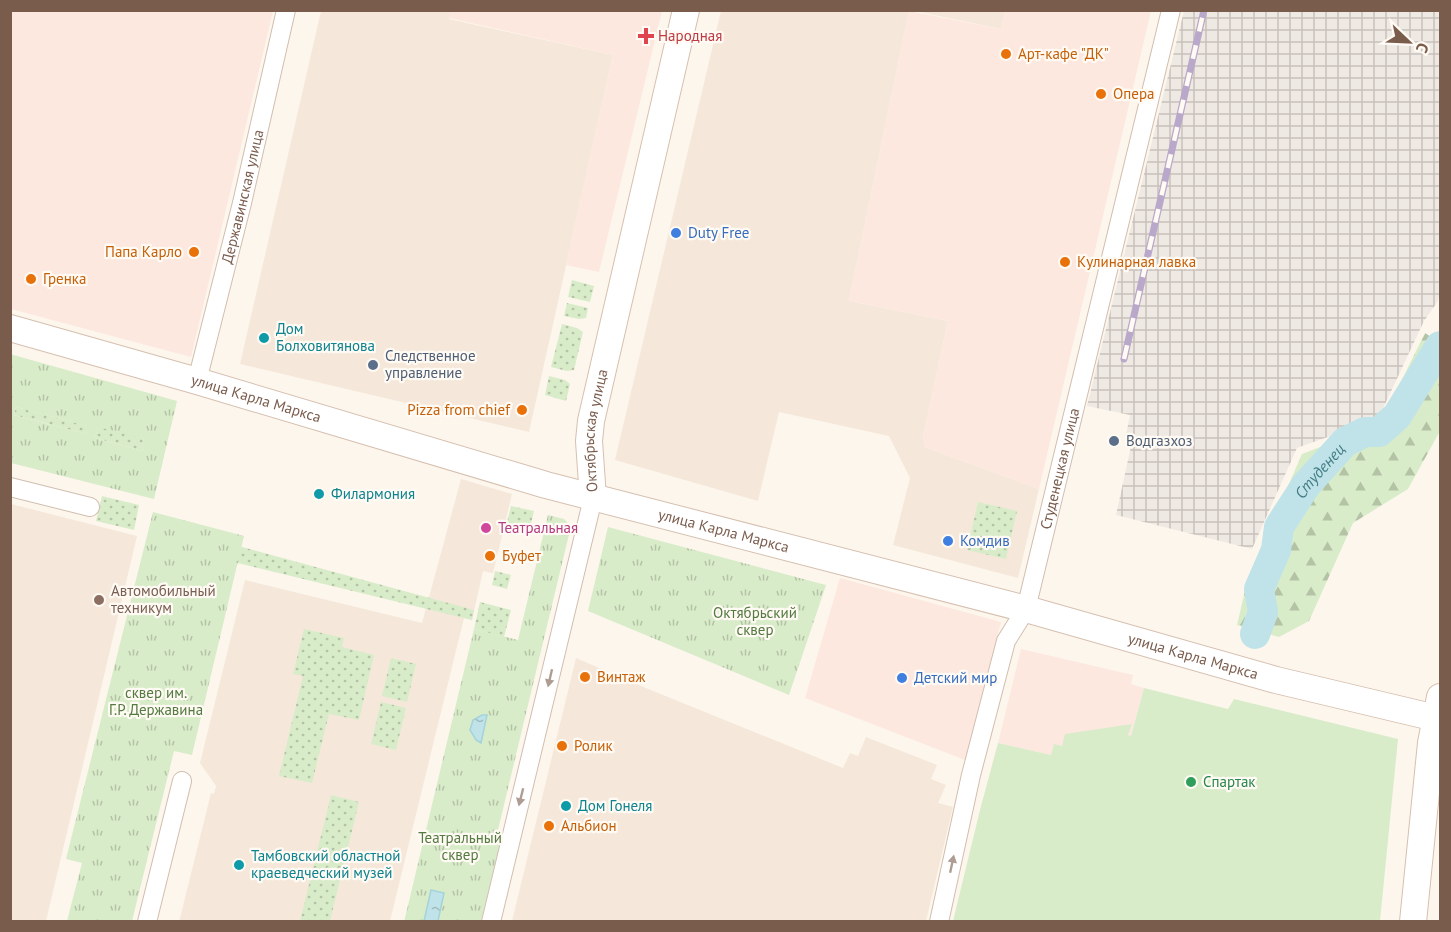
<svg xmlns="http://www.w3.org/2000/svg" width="1451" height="932" font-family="'PT Sans',sans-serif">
  <defs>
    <pattern id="industrial-grid" width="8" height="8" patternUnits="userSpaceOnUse" patternTransform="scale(1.5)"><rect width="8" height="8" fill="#efe9e4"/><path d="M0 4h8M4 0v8" fill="none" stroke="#c7c0bb"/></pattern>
    <pattern id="grass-dots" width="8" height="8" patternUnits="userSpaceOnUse" patternTransform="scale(1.5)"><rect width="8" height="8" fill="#d8ecc9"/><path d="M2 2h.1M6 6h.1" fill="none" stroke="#b4c2a5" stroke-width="1.8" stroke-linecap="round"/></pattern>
    <pattern id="forest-firs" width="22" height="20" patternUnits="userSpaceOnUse" patternTransform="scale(1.5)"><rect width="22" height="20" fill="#d8ecc9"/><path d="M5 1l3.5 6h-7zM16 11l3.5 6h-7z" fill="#b4c2a5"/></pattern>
    <pattern id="park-tufts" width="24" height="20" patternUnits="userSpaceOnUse" patternTransform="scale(1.5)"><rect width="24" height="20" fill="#d8ecc9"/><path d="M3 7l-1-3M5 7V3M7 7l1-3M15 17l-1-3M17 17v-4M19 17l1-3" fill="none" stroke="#b4c2a5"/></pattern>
    <pattern id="water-ripples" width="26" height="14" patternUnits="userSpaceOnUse" patternTransform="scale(1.5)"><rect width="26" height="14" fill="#bfe3e8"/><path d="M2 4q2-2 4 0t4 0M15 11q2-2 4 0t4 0" fill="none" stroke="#a0bbbe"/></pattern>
  </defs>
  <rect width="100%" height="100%" fill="#fdf6ec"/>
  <g fill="#f5e8da">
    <polygon points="321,11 451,11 449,19 613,55 529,432 240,364"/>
    <polygon points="721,11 909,11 849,301 948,321 923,438 925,447 1039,489 1018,578 893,545 910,478 889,436 779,412 758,501 615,460"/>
    <polygon points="915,11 1005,11 1001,29"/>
    <polygon points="461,479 512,494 493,573 483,571 472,620 464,618 390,921 179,922 211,793 214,794 216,786 200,763 245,580 422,623"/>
    <polygon points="11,504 137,536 46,921 11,921"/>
    <polygon points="576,658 641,686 843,768 850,753 858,756 866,737 937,765 931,779 946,785 938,803 953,807 926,921 512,921"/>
  </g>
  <g fill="#fde8e0">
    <polygon points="451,10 662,11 599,272 566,265 613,55 449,18"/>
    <polygon points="10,11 273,11 191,357 11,309"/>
    <polygon points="909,11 1001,29 1005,11 1151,11 1039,489 925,447 923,438 948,321 849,301"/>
    <polygon points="840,578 1001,622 965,760 805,698"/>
    <polygon points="1021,649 1133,675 1131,684 1144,688 1131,736 1128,736 1131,724 1062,746 1051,755 998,743"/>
  </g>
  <polygon fill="url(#industrial-grid)" points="1184,11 1440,11 1440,291 1438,301 1424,321 1378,419 1297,448 1252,549 1116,515 1133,437 1126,435 1130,415 1087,406"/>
  <g fill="url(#grass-dots)">
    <polygon points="572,280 594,286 590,302 568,297"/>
    <polygon points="567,303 588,308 586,318 579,319 564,316"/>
    <polygon points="562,324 577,328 583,332 574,370 567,371 551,367"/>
    <polygon points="549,376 565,380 570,384 566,401 545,395"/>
    <polygon points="16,407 88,426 86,434 14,415"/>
    <polygon points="98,426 146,439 143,451 95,438"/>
    <polygon points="102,496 139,505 134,530 96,521"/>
    <polygon points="978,502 1017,511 1006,559 967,550"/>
    <polygon points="511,506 534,511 528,536 514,532 513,525 507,522"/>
    <polygon points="205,537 474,610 472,620 201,554"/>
    <polygon points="495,571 511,575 507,589 492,585"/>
    <polygon points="480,602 511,610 504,637 474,629"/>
    <polygon points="304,629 344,638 342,647 374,655 359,720 329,714 312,783 279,776 303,676 293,674"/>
    <polygon points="391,658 416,664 407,702 382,696"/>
    <polygon points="381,702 406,708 396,750 371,744"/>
    <polygon points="331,795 359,802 330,921 300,921"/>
  </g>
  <polygon fill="url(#forest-firs)" points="1425,333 1440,343 1440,431 1408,489 1353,523 1309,621 1279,637 1237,625 1248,578 1302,454 1380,424"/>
  <g fill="url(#park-tufts)" fill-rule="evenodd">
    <path d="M 10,354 L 177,401 L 154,499 L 11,463 ZM 16,407 L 87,426 L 86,434 L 14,415 ZM 98,427 L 145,439 L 143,451 L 95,438 Z"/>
    <polygon points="153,512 244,536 192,755 174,751 132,921 67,921 82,863 66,859"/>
    <polygon points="548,515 564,519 571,526 497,834 502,836 481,921 404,922 474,629 518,640"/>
    <polygon points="608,527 826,585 789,695 588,611"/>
  </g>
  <polygon fill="#d8ecc9" points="1144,688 1228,709 1234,699 1398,739 1380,921 953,921 980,810 998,743 1051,755 1054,744 1062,746 1065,734 1132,724 1128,735 1131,736"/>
  <g fill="url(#water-ripples)" stroke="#a5d3da" stroke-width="1.5">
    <polygon points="482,715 487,715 481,743 476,740 470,730 473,720"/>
    <polygon points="431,890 444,893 438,921 424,921"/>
  </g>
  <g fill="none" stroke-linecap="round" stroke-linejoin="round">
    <path stroke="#bfe3e8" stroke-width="30" id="s1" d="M 1255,634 L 1263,612 L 1259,589 L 1276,550 L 1279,527 L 1306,485 L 1345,442 L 1365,432 L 1379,432 L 1397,416 L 1440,346"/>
    <g stroke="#d1beb0" stroke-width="20">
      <g id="street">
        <path id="s2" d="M 197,381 L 242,203 L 286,10"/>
        <polyline points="10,487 90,507"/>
        <polyline points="147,922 182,781"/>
        <polyline points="491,922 593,498"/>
        <path id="s3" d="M 939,922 L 971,775 L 1006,641 L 1026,609 L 1171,10"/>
      </g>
    </g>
    <g stroke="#d6c0b0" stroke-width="28">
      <g id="secondary">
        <path id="s4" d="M 10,328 L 197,381 L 546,485 L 1026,609 L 1276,680 L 1440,719"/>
        <path id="s5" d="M 593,498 L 589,441 L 591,421 L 686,10"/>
        <polyline points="1413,922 1431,743 1440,697"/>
      </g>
    </g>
    <use href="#street" stroke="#fff" stroke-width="18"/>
    <use href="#secondary" stroke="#fff" stroke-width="26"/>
    <g stroke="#b9a8c9" stroke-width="7">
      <polyline id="rail" points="1124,359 1204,10"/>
    </g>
    <use href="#rail" stroke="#fffaf3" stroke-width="4.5" stroke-dasharray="14" stroke-linecap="butt"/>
  </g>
  <defs><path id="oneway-solid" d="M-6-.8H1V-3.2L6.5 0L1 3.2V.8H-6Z" transform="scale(1.5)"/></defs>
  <g fill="#af9d94">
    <use href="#oneway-solid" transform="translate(550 678) rotate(103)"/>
    <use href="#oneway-solid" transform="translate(521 797) rotate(104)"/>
    <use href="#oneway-solid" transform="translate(952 864) rotate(-78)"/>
  </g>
  <path fill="#e0444e" stroke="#fffaf3" stroke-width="2" d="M643 27h6v6h6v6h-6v6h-6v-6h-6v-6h6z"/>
  <g fill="#e8710a" stroke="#fffaf3" stroke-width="2">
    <circle cx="1006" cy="54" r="6"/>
    <circle cx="1101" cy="94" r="6"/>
    <circle cx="194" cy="252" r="6"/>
    <circle cx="1065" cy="262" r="6"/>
    <circle cx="31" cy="279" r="6"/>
    <circle cx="522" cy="410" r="6"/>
    <circle cx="490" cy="556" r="6"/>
    <circle cx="585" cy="677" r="6"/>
    <circle cx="562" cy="746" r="6"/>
    <circle cx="549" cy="826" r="6"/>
  </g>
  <g fill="#3f7fe0" stroke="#fffaf3" stroke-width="2">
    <circle cx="676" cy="233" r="6"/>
    <circle cx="948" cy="541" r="6"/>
    <circle cx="902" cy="678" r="6"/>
  </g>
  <g fill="#0f9aa8" stroke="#fffaf3" stroke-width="2">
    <circle cx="264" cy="338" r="6"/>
    <circle cx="319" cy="494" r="6"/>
    <circle cx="566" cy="806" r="6"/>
    <circle cx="239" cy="865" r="6"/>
  </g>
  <g fill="#5c6f8a" stroke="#fffaf3" stroke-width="2">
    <circle cx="373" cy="365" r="6"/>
    <circle cx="1114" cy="441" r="6"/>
  </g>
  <circle fill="#d1479c" stroke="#fffaf3" stroke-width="2" cx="486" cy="528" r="6"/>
  <circle fill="#8d6e63" stroke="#fffaf3" stroke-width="2" cx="99" cy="600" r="6"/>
  <circle fill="#2e9e5b" stroke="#fffaf3" stroke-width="2" cx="1191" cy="782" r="6"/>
  <g text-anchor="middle" stroke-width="4.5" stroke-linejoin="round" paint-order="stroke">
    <g font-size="15" fill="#be3a42" stroke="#fffaf3" text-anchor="start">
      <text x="658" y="41">Народная</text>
    </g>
    <g font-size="15" fill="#c56008" stroke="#fffaf3" text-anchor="start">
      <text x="1018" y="59">Арт-кафе "ДК"</text>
      <text x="1113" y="99">Опера</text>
      <text x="182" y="257" text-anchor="end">Папа Карло</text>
      <text x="1077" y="267">Кулинарная лавка</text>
      <text x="43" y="284">Гренка</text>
      <text x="510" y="415" text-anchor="end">Pizza from chief</text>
      <text x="502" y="561">Буфет</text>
      <text x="597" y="682">Винтаж</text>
      <text x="574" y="751">Ролик</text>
      <text x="561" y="831">Альбион</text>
    </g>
    <g font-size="15" fill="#7a5c4d" stroke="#fffaf3">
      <text dy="5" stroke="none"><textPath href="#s2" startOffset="190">Державинская улица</textPath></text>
      <text dy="5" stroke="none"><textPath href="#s4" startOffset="256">улица Карла Маркса</textPath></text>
      <text dy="5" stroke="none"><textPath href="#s5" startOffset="68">Октябрьская улица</textPath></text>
      <text dy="5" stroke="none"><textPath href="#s3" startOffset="471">Студенецкая улица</textPath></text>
      <text dy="5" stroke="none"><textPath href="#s4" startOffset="742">улица Карла Маркса</textPath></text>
      <text dy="5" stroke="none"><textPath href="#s4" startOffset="1228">улица Карла Маркса</textPath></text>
    </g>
    <g font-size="15" fill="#366cbe" stroke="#fffaf3" text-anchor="start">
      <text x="688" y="238">Duty Free</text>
      <text x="960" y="546">Комдив</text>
      <text x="914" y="683">Детский мир</text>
    </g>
    <g font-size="15" fill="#0d838f" stroke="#fffaf3" text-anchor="start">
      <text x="276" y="334">Дом<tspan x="276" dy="17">Болховитянова</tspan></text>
      <text x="331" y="499">Филармония</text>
      <text x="578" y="811">Дом Гонеля</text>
      <text x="251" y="861">Тамбовский областной<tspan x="251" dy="17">краеведческий музей</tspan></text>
    </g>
    <g font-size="15" fill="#4e5e75" stroke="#fffaf3" text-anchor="start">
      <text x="385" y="361">Следственное<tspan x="385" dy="17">управление</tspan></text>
      <text x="1126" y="446">Водгазхоз</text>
    </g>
    <g font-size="15" fill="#b23c85" stroke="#fffaf3" text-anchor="start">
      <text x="498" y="533">Театральная</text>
    </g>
    <g font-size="15" fill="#785e54" stroke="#fffaf3" text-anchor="start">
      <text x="111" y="596">Автомобильный<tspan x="111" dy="17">техникум</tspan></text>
    </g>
    <g font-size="15" fill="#537a41" stroke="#fffaf3">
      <text x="755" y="618">Октябрьский<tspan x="755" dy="17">сквер</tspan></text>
      <text x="156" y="698">сквер им.<tspan x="156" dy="17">Г.Р. Державина</tspan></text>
      <text x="460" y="843">Театральный<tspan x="460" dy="17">сквер</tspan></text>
    </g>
    <g font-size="15" fill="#27864d" stroke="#fffaf3" text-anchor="start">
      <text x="1203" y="787">Спартак</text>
    </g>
    <g font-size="16" font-style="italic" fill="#437c86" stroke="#fffaf3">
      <text dy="6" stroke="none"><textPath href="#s1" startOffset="182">Студенец</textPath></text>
    </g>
  </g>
  <rect width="1451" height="932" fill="none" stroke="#7a5c4d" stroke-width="24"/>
  <g transform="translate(1409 42) rotate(113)" stroke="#fffaf3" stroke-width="4.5" paint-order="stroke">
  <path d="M0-4.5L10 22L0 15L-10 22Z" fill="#7a5c4d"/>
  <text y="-9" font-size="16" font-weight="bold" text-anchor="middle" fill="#7a5c4d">С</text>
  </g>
</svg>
